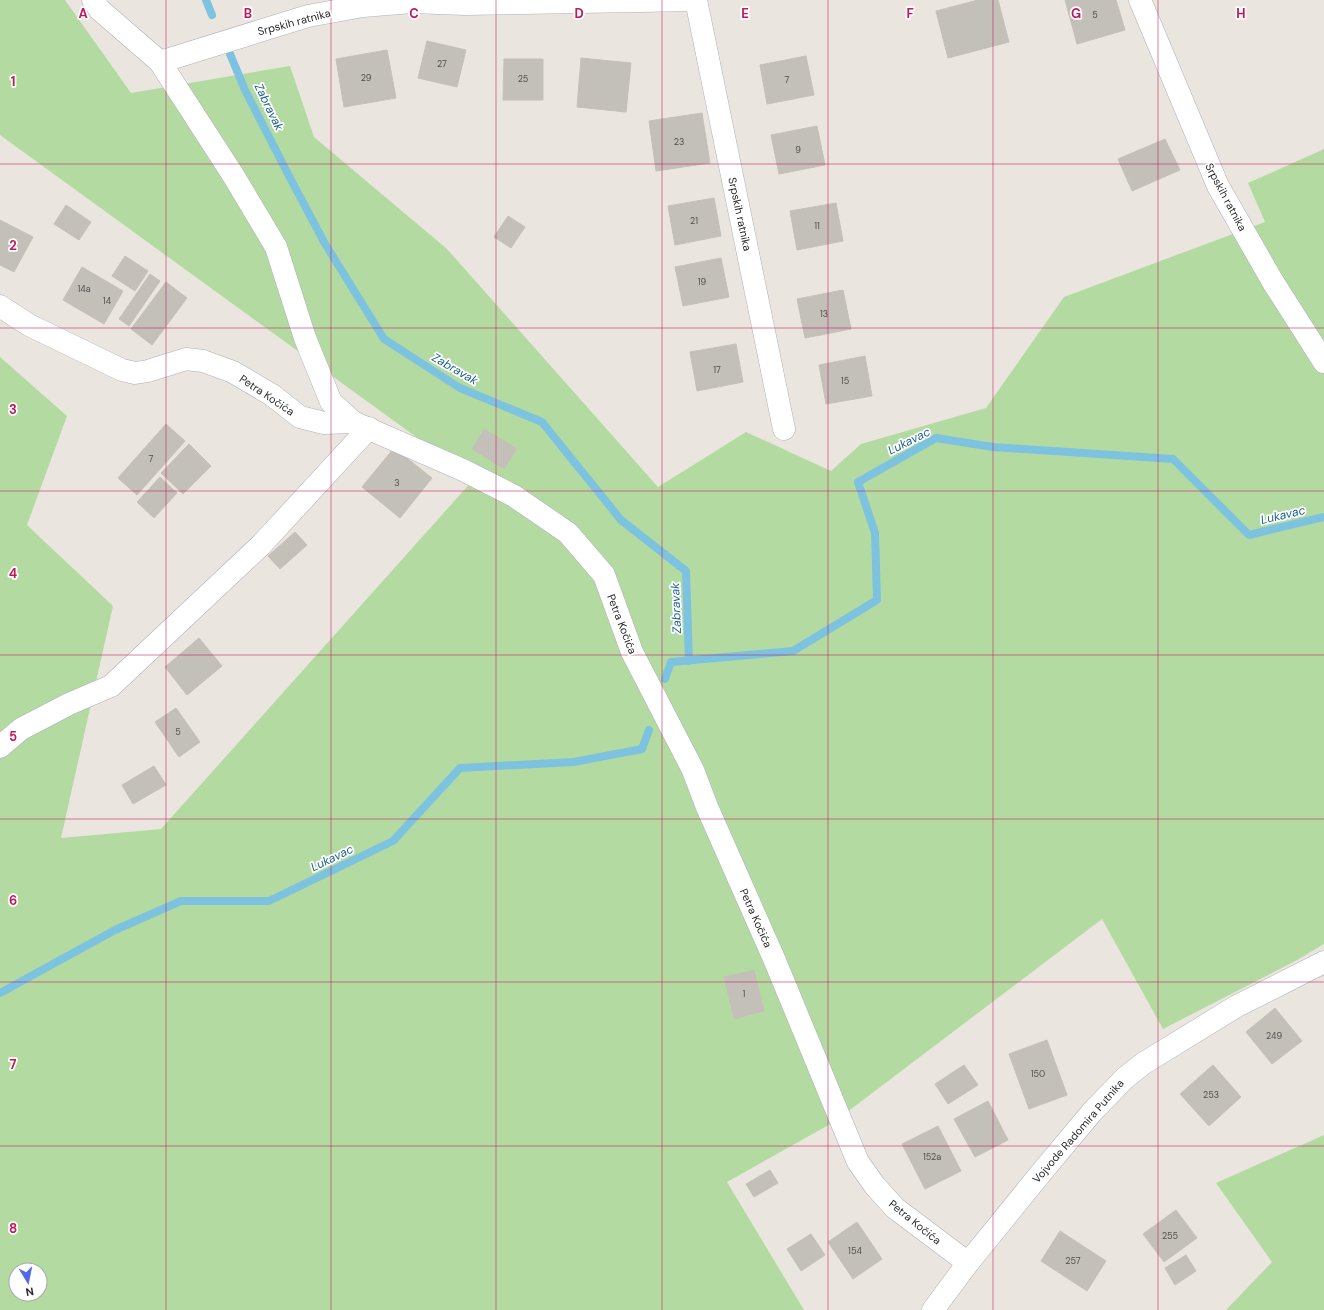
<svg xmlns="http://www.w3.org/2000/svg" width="1324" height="1310" font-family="'DM Sans',sans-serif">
  <rect width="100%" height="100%" fill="#eae5de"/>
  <g fill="#b3dba1" fill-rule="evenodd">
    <path d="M 0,0 L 65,0 L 131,93 L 290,66 L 314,137 L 447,249 L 658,487 L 746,432 L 831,471 L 861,444 L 986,408 L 1064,297 L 1265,222 L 1248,183 L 1324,149 L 1324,944 L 1299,959 L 1163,1029 L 1102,919 L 834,1122 L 727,1182 L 804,1310 L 0,1310 L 0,357 L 67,416 L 27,525 L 113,606 L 61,838 L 161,829 L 474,479 L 0,135 ZM 16,1270 L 40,1270 L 40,1294 L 16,1294 Z"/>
    <polygon points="1324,1135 1324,1310 1226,1310 1272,1262 1216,1183"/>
  </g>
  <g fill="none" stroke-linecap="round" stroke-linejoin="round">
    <g stroke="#7dc3e0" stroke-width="8">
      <polyline points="206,0 212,15"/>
      <polyline points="230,54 245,90 289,176 324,242 384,339 460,388 542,422 621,520 686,571 689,661"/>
      <polyline points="665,679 671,662 793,651 877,600 875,533 858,482 936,438 993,447 1173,459 1249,535 1324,517"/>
      <polyline points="0,993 115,930 181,901 269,901 393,841 460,768 574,762 642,749 649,730"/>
    </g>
  </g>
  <g fill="#c3bfb9" stroke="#c6c1b8">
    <polygon points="978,0 998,0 1009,42 948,58 936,11"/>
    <polygon points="1065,0 1116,0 1125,30 1077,44"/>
    <polygon points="427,41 466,50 457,87 418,78"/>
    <polygon points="387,50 396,98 344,107 336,59"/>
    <polygon points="806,56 814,95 767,104 760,65"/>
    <polygon points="581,58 631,63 626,112 577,107"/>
    <polygon points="504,59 543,59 543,100 503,100"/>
    <polygon points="702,113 710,163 656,171 649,121"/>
    <polygon points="817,126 825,165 779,174 771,135"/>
    <polygon points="1165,139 1180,170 1132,191 1118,159"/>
    <polygon points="714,198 721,236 675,245 668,206"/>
    <polygon points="836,203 843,241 797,250 790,211"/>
    <polygon points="66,205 91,222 79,240 54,224"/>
    <polygon points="508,216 525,227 511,248 494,237"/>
    <polygon points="0,220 33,237 14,272 0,265"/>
    <polygon points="125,256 148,271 135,291 112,276"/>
    <polygon points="721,258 729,297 683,306 675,267"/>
    <polygon points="82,267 123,291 104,324 63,300"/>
    <polygon points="150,274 160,281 129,326 119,319"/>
    <polygon points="166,282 187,298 152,345 131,329"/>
    <polygon points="843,290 851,329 805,338 797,299"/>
    <polygon points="736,344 743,382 697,391 690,352"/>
    <polygon points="865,356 872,396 826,404 819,365"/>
    <polygon points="166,424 185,441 137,495 118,478"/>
    <polygon points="484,429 517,449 504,469 472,449"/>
    <polygon points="189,444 211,466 183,494 161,473"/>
    <polygon points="394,448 432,478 400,518 362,487"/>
    <polygon points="160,477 177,493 154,518 137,502"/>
    <polygon points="295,532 307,545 280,569 268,556"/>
    <polygon points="199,638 222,666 187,695 165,667"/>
    <polygon points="176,708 200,742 179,757 155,722"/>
    <polygon points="154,766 166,785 133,804 122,785"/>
    <polygon points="754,970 764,1011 734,1019 724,977"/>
    <polygon points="1275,1008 1302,1041 1272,1064 1246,1032"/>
    <polygon points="1047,1040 1067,1095 1029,1109 1009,1054"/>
    <polygon points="964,1065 978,1085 948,1104 935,1084"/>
    <polygon points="1213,1065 1241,1097 1209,1126 1180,1094"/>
    <polygon points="988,1101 1008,1140 975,1157 954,1119"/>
    <polygon points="938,1126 961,1171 925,1189 902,1144"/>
    <polygon points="770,1170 778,1183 754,1197 746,1184"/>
    <polygon points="1176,1210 1197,1238 1164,1262 1143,1234"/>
    <polygon points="857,1222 882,1259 853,1279 828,1242"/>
    <polygon points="1060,1231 1106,1261 1087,1291 1041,1261"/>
    <polygon points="811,1234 825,1255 801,1271 787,1249"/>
    <polygon points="1186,1255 1196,1271 1175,1285 1165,1268"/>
  </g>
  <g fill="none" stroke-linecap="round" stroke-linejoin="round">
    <g stroke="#aeb0b9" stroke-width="23">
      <g id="street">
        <polyline points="93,0 100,10 160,62 233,175 276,247 305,338 331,402 353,422"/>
        <polyline points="696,0 784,429"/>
        <polyline points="1140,0 1218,186 1273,282 1324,362"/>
        <polyline points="160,62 308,16 363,6 412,2 465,4 696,0"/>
        <polyline points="0,306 29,325 122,370 135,373 148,371 186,359 203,361 233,372 272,395 300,417 324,423 353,422 463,470 514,496 568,533 604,575 632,652 693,770 707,807 775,961 858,1162 875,1186 895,1208 968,1263"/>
        <polyline points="0,747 21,729 69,704 111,686 261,545 369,428"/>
      </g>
    </g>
    <g stroke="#aeb0b9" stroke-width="23">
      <polyline id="secondary" points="933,1310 968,1263 1041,1173 1092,1112 1125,1078 1144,1063 1237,1006 1324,962"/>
    </g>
    <use href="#street" stroke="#fff" stroke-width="22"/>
    <use href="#secondary" stroke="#fff" stroke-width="22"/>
  </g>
  <path fill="none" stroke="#c2185b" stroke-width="1" stroke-opacity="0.55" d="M 166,0 L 166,1310M 331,0 L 331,1310M 496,0 L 496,1310M 662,0 L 662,1310M 828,0 L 828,1310M 993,0 L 993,1310M 1158,0 L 1158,1310M 0,164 L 1324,164M 0,328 L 1324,328M 0,491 L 1324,491M 0,655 L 1324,655M 0,819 L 1324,819M 0,982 L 1324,982M 0,1146 L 1324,1146"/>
  <g text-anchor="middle" stroke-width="3.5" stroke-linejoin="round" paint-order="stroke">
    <g font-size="9" fill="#504f4e">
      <text x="1095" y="18">5</text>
      <text x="442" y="67">27</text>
      <text x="366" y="81">29</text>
      <text x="523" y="82">25</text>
      <text x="787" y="83">7</text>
      <text x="679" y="145">23</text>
      <text x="798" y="153">9</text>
      <text x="694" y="224">21</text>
      <text x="817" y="229">11</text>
      <text x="702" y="285">19</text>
      <text x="84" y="292">14a</text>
      <text x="107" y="304">14</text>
      <text x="824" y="317">13</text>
      <text x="717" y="373">17</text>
      <text x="845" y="384">15</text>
      <text x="151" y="462">7</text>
      <text x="397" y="486">3</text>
      <text x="178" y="735">5</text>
      <text x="744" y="997">1</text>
      <text x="1274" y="1039">249</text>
      <text x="1038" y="1077">150</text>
      <text x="1211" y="1098">253</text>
      <text x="932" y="1160">152a</text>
      <text x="1170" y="1239">255</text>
      <text x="855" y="1254">154</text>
      <text x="1073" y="1264">257</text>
    </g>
    <g font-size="11" fill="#2a2a2a" stroke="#fff">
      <text transform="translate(294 22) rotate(-15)" y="4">Srpskih ratnika</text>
      <text transform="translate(1226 197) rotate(62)" y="4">Srpskih ratnika</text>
      <text transform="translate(740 214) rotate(78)" y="4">Srpskih ratnika</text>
      <text transform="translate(267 395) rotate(34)" y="4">Petra Kočića</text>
      <text transform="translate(622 624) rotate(69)" y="4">Petra Kočića</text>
      <text transform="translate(756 918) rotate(66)" y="4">Petra Kočića</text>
      <text transform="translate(1078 1131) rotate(-49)" y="4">Vojvode Radomira Putnika</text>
      <text transform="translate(915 1222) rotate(39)" y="4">Petra Kočića</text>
    </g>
    <g font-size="12" font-style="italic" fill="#1d628b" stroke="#fff">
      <text transform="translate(269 107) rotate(64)" y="4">Zabravak</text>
      <text transform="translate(455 369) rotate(30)" y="4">Zabravak</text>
      <text transform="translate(909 441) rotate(-27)" y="4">Lukavac</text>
      <text transform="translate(1283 515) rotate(-13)" y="4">Lukavac</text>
      <text transform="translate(676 608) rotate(-92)" y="4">Zabravak</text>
      <text transform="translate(332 858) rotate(-26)" y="4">Lukavac</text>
    </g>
  </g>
  <g font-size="13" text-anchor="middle" font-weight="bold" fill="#c2185b" stroke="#fff" stroke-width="3.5" stroke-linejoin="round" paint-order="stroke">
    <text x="83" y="18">A</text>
    <text x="248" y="18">B</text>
    <text x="414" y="18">C</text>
    <text x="579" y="18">D</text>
    <text x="745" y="18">E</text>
    <text x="910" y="18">F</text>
    <text x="1076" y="18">G</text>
    <text x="1241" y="18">H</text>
    <text x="13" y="86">1</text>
    <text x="13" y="250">2</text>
    <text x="13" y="414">3</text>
    <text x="13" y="578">4</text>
    <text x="13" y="741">5</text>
    <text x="13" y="905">6</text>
    <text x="13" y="1069">7</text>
    <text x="13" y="1233">8</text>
  </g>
  <g transform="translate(28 1282) rotate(170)"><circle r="19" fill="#ffffff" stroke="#aaaaaa"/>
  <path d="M0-3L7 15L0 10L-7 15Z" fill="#5169e4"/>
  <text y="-6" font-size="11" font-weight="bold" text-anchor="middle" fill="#2a2a2a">N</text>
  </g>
</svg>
